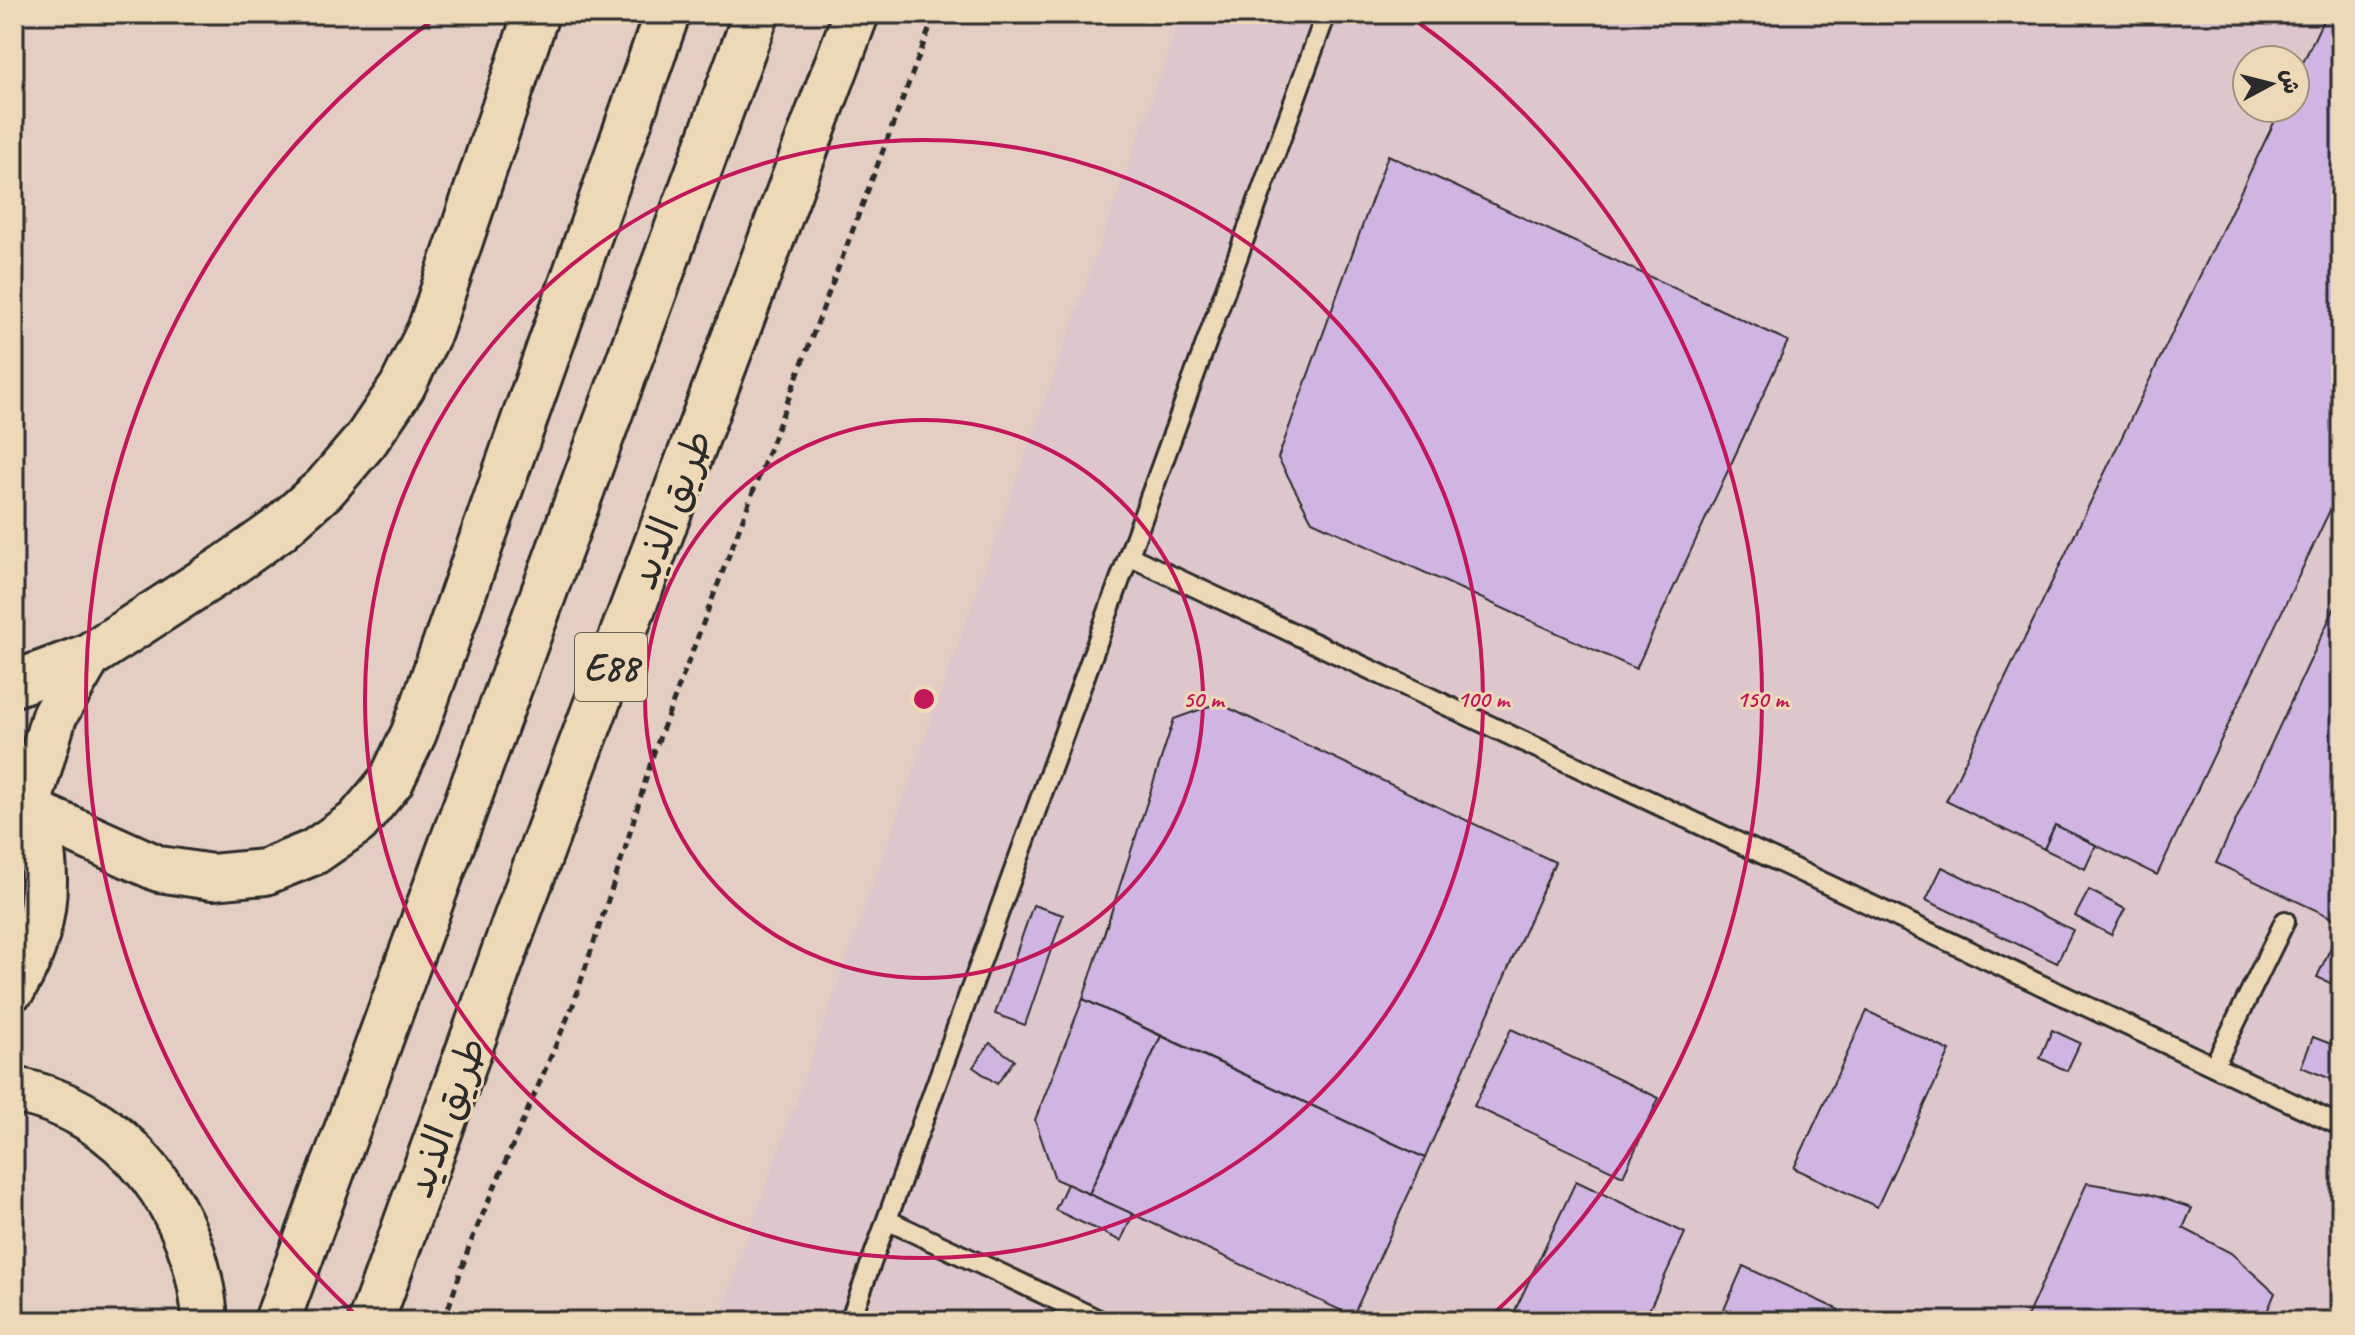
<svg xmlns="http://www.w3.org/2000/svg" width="2355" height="1335" font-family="Caveat,'Playpen Sans Arabic',sans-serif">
  <rect width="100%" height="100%" fill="#e4cec4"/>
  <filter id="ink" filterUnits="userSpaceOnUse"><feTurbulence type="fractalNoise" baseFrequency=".0125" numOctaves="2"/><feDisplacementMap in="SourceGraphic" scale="16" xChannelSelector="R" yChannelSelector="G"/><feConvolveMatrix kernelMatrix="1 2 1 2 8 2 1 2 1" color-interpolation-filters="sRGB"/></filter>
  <g filter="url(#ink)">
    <path fill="#dec6cd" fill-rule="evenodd" d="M 1182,14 L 2341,14 L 2341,1321 L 718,1321 ZM 2247,60 L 2295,60 L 2295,108 L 2247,108 Z"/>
    <g fill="#d0b5e3" stroke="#2b2b2b" stroke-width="2">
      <polygon points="2326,14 2341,14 2341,487 2157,875 2055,825 2044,849 1946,801 2281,108 2295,108 2295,79"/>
      <polygon points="1388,155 1788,341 1636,669 1312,521 1278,458"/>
      <polygon points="2341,594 2341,922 2216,863"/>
      <polygon points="1218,703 1555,862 1425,1158 1083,999 1174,719"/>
      <polygon points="2055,825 2096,845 2085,869 2044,849"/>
      <polygon points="1942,867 2073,930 2057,963 1926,900"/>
      <polygon points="2089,890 2125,909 2111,935 2075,916"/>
      <polygon points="1033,905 1063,915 1025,1025 995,1014"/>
      <polygon points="2341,926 2341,988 2317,977"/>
      <polygon points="1083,999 1161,1036 1089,1194 1055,1179 1035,1120"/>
      <polygon points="1867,1011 1950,1051 1877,1207 1794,1168"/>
      <polygon points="1511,1029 1659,1098 1623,1176 1474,1106"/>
      <polygon points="2052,1030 2080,1043 2067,1071 2040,1058"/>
      <polygon points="1161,1036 1425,1158 1353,1316 1089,1194"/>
      <polygon points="2313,1037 2341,1048 2341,1083 2301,1067"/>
      <polygon points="990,1043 1014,1060 997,1084 973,1067"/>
      <polygon points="1576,1181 1685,1233 1644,1321 1510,1321"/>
      <polygon points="2087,1183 2146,1193 2192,1208 2183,1228 2231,1253 2275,1293 2263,1321 2025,1321"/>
      <polygon points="1067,1184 1133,1214 1121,1241 1055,1210"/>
      <polygon points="1743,1266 1839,1310 1834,1321 1719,1321"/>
    </g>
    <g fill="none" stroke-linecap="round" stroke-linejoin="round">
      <g stroke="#2b2b2b" stroke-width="24">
        <g id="lane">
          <polyline points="1129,556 2341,1126"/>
          <polyline points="2214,1066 2285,921"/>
          <polyline points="887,1220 1101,1321"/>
          <polyline points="850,1321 1326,14"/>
        </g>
      </g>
      <g stroke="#2b2b2b" stroke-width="50">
        <g id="secondary">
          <polyline points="14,684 89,656 226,567 278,530 325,488 366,440 402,387 430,330 536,14"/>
          <path d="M 14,773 C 54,842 54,919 14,987"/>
          <polyline points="29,802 54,716 89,656"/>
        </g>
      </g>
      <g stroke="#2b2b2b" stroke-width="50">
        <g id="highway">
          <polyline points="33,812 159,869 212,877 265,872 314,852 357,822 391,781 414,733 667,14"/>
          <path d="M 14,1090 C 126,1110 199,1213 205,1321"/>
          <polyline points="277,1321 756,14"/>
          <polyline points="371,1321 523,900 856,14"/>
        </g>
      </g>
      <polyline stroke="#2b2b2b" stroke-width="5" stroke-dasharray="8 6" stroke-linecap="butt" points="444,1321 470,1244 573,1005 625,849 654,752 935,14"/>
      <use href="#lane" stroke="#edd9b7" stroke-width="18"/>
      <use href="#secondary" stroke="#edd9b7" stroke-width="44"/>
      <use href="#highway" stroke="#edd9b7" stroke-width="44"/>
    </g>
  </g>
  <g fill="none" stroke="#c2185b" stroke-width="4">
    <circle cx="924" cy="699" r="279"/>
    <circle cx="924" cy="699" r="559"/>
    <path d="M358 1317A838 838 0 0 1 437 17M1411 17A838 838 0 0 1 1490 1317"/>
  </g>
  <g text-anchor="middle" stroke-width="6" stroke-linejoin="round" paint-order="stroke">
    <rect fill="#edd9b7" stroke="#655f55" stroke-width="2" x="575" y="633" width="72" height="68" rx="6"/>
    <g font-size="38" font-weight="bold" fill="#2b2b2b">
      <text x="611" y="680">E88</text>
    </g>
    <g font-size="40" fill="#2b2b2b" stroke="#edd9b7">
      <text transform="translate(670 509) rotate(-69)" y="14">طريق الذيد</text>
      <text transform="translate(445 1117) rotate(-70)" y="14">طريق الذيد</text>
    </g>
  </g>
  <circle cx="924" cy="699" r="12" fill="#c2185b" stroke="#edd9b7" stroke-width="4"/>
  <g font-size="24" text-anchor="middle" font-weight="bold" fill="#c2185b" stroke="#edd9b7" stroke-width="6" stroke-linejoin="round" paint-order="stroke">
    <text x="1203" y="707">50 m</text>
    <text x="1483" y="707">100 m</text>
    <text x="1762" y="707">150 m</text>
  </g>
  <rect width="2355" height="1335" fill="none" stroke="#edd9b7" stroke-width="48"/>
  <rect x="24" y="24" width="2307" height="1287" fill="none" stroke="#2b2b2b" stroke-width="3" filter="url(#ink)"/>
  <g transform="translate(2271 84) rotate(83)"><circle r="38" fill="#edd9b7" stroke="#9f937f" stroke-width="2"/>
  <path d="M0-6L14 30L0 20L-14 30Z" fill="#2b2b2b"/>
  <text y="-12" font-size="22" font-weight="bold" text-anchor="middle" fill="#2b2b2b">ش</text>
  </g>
</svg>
